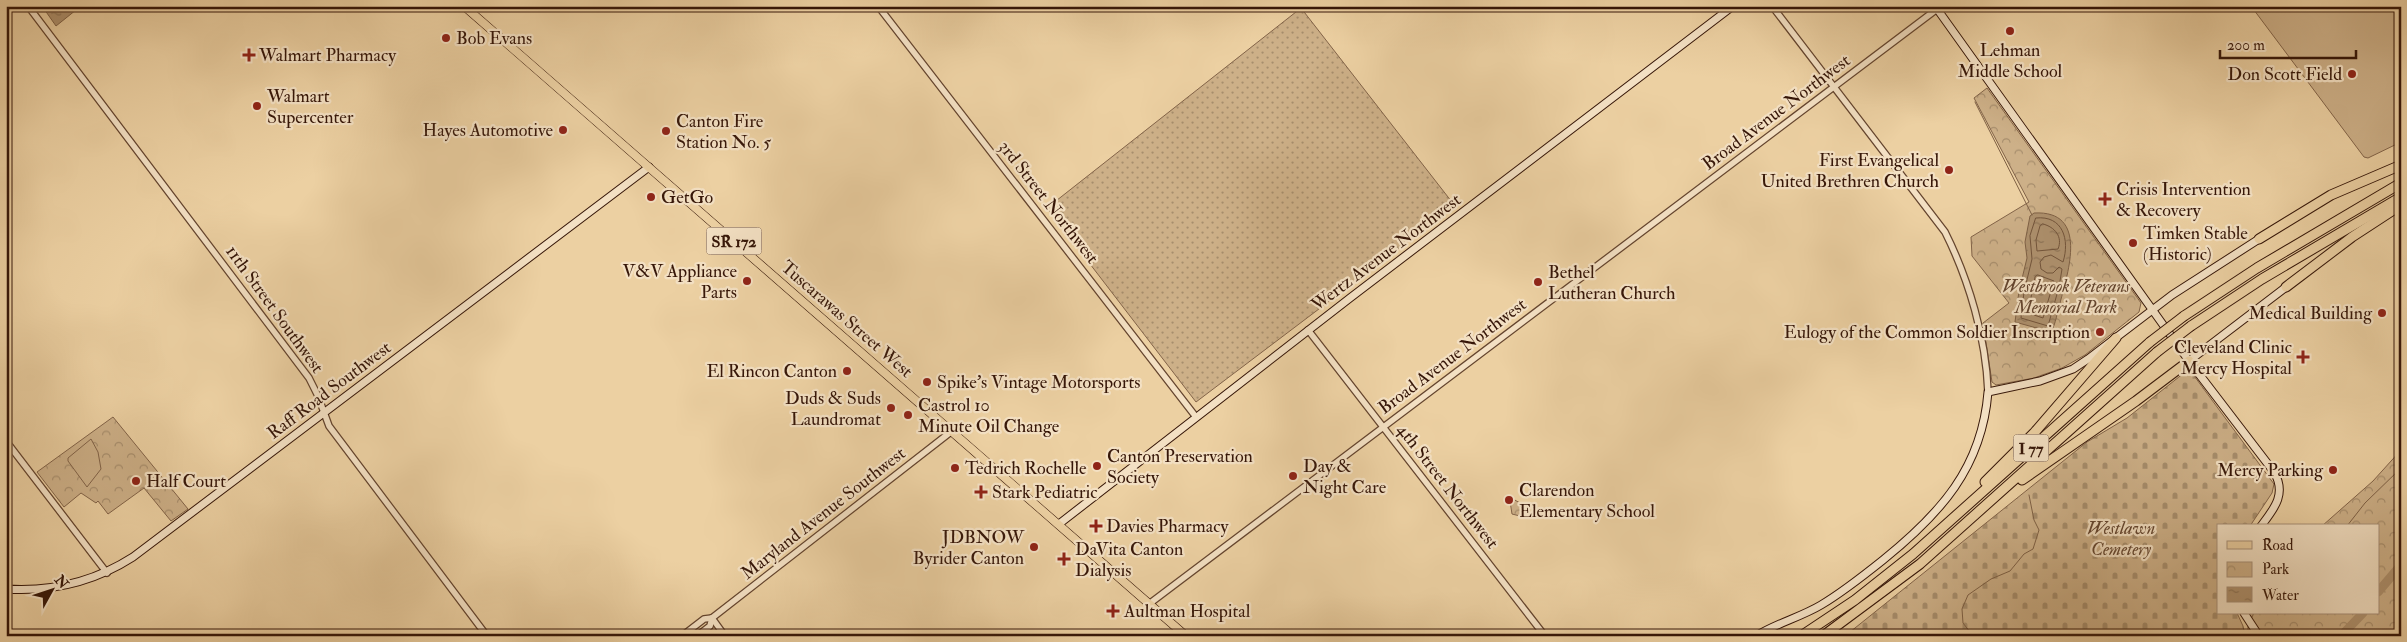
<svg xmlns="http://www.w3.org/2000/svg" width="2407" height="642" font-family="'IM FELL Double Pica',serif">
  <defs>
    <pattern id="grass-dots" width="8" height="8" patternUnits="userSpaceOnUse" patternTransform="scale(1.25)"><rect width="8" height="8" fill="#cdb088"/><path d="M2 2h.1M6 6h.1" fill="none" stroke="#a78e6d" stroke-width="1.8" stroke-linecap="round"/></pattern>
    <pattern id="cemetery-stones" width="16" height="16" patternUnits="userSpaceOnUse" patternTransform="scale(1.25)"><rect width="16" height="16" fill="#cdb088"/><path d="M2 7V4a2 2 0 0 1 4 0v3zM10 15v-3a2 2 0 0 1 4 0v3z" fill="#a78e6d"/></pattern>
    <pattern id="park-crowns" width="20" height="18" patternUnits="userSpaceOnUse" patternTransform="scale(1.25)"><rect width="20" height="18" fill="#cdb088"/><path d="M2 6a3 3 0 1 1 6 0M12 15a3 3 0 1 1 6 0" fill="none" stroke="#a78e6d"/></pattern>
    <pattern id="water-ripples" width="26" height="14" patternUnits="userSpaceOnUse" patternTransform="scale(1.25)"><rect width="26" height="14" fill="#ae916e"/><path d="M2 4q2-2 4 0t4 0M15 11q2-2 4 0t4 0" fill="none" stroke="#8e7558"/></pattern>
  </defs>
  <rect width="100%" height="100%" fill="#ecd0a2"/>
  <filter id="stains"><feTurbulence type="fractalNoise" baseFrequency=".004" numOctaves="4"/><feColorMatrix values="0 0 0 0 .2 0 0 0 0 .09 0 0 0 0 .02 0 0 0 .5 -.17"/></filter>
  <radialGradient id="worn" r=".72"><stop offset=".6" stop-color="#630" stop-opacity="0"/><stop offset="1" stop-color="#630" stop-opacity=".3"/></radialGradient>
  <polygon fill="url(#grass-dots)" stroke="#826348" points="1301,8 1455,206 1196,402 1047,208"/>
  <polygon fill="url(#cemetery-stones)" stroke="#826348" points="2189,369 2274,484 2272,493 2250,526 2218,526 2218,613 2237,613 2243,626 2245,636 1845,636 2087,442 2127,418"/>
  <g fill="url(#park-crowns)" stroke="#826348">
    <polygon points="1987,88 2141,303 2139,312 2085,355 2062,368 2034,378 1996,385 1992,382 1983,323 2009,303 1972,256 1971,237 2029,202 1974,98"/>
    <polygon points="113,417 188,509 171,521 144,488 108,514 98,501 96,503 81,493 64,507 37,472"/>
    <polygon points="2401,450 2401,622 2389,636 2264,636 2247,613 2378,613 2378,526 2322,526 2373,481"/>
    <polygon points="1513,499 1520,503 1524,511 1520,516 1512,514 1510,501"/>
  </g>
  <g fill="#cdb088" stroke="#826348">
    <polygon points="2251,6 2401,6 2401,142 2368,158 2364,157"/>
    <polygon points="91,439 98,452 101,469 87,487 68,461 68,458"/>
  </g>
  <g fill="url(#water-ripples)" stroke="#7e6045">
    <polygon points="42,6 81,6 56,26"/>
    <path d="M 2034,213 C 2089,210 2068,272 2060,303 C 2057,313 2056,323 2051,332 L 2015,322 L 2019,291 L 2027,258 L 2025,242 L 2030,216 Z"/>
  </g>
  <g fill="none" stroke-linecap="round" stroke-linejoin="round">
    <g stroke="#72543b" stroke-width="1">
      <path d="M 2036,218 C 2063,215 2070,240 2063,262 L 2051,255 L 2044,257 L 2040,262 L 2041,269 L 2047,273 L 2053,273 L 2059,267 L 2062,269 L 2059,287 L 2048,326 L 2021,318 L 2024,292 L 2032,259 L 2030,236 Z"/>
      <path d="M 2043,224 C 2055,227 2063,237 2058,249 L 2037,251 L 2036,240 L 2040,226 Z"/>
      <polygon points="2038,275 2054,281 2043,318 2028,313 2035,277"/>
    </g>
    <g stroke="#7e6045" stroke-width="1">
      <polyline points="1975,102 2032,215"/>
      <polyline points="2347,526 2365,503 2401,468"/>
      <polyline points="2251,619 2254,613"/>
      <polyline points="1973,636 1963,623 1962,609 1968,595 1991,579 2010,571 2024,554 2033,549 2039,530 2034,520 2029,495"/>
      <polyline points="2248,636 2248,625"/>
    </g>
    <g stroke="#ae916e" stroke-width="9">
      <polyline points="2378,592 2401,565"/>
      <polyline points="2341,636 2363,613"/>
    </g>
    <g stroke="#64442e" stroke-width="8">
      <g id="tertiary">
        <polyline points="28,6 309,378 318,396 329,426 487,636"/>
        <polyline points="878,6 1196,417"/>
        <path d="M 1772,6 L 1945,232 C 1969,280 1986,338 1988,392"/>
        <polyline points="1308,330 1545,636"/>
        <polyline points="6,441 107,573"/>
        <polyline points="1149,604 1941,6"/>
        <polyline points="712,618 725,636"/>
        <polyline points="682,636 704,619 712,618"/>
        <polyline points="697,636 710,626 712,618 952,431"/>
      </g>
    </g>
    <g stroke="#361608" stroke-width="9">
      <g id="secondary">
        <path d="M 1935,6 L 2189,361 L 2274,472 C 2287,494 2274,509 2261,526"/>
        <polyline points="2189,361 2286,287"/>
        <polyline points="1059,524 1350,298 1733,6"/>
        <path d="M 6,589 C 52,592 94,582 133,557 L 649,167"/>
        <polyline points="2244,613 2259,636"/>
        <path d="M 1756,636 C 1777,623 1801,617 1821,605 C 1843,592 1863,576 1883,560 C 1940,514 1982,468 1988,392 L 2040,381 L 2073,369 L 2088,359 L 2172,295 L 2259,239"/>
      </g>
    </g>
    <g stroke="#361608" stroke-width="9">
      <polyline id="primary" points="464,6 1186,636"/>
    </g>
    <g stroke="#361608" stroke-width="11">
      <g id="motorway">
        <polyline points="2259,239 2331,195 2401,165"/>
        <polyline points="2286,287 2352,237 2401,205"/>
        <polyline points="2184,316 2257,268 2401,183"/>
        <polyline points="2191,326 2262,279 2401,197"/>
        <polyline points="2022,480 2136,401 2189,361"/>
        <polyline points="1985,482 2034,433 2116,338"/>
        <polyline points="1801,636 1855,600 1913,554 2150,342"/>
        <polyline points="1823,636 1920,564 2157,352"/>
      </g>
    </g>
    <use href="#tertiary" stroke="#f3e0c3" stroke-width="5.5"/>
    <use href="#secondary" stroke="#f3e0c3" stroke-width="7"/>
    <use href="#primary" stroke="#ecd0a2" stroke-width="8"/>
    <use href="#motorway" stroke="#ecd0a2" stroke-width="9"/>
    <g stroke="#361608" stroke-width="3">
      <polyline id="rail" points="2392,636 2401,625"/>
    </g>
    <use href="#rail" stroke="#f3e0c3" stroke-width="1" stroke-dasharray="4" stroke-linecap="butt"/>
    <g stroke="#361608" stroke-width="11" stroke-linecap="butt">
      <g id="motorway-bridge">
        <polyline points="2150,342 2184,316"/>
        <polyline points="2157,352 2191,326"/>
      </g>
    </g>
    <use href="#motorway-bridge" stroke="#ecd0a2" stroke-width="9"/>
  </g>
  <g fill="#8f2418" stroke="#f3e0c3" stroke-width="2">
    <circle cx="2010" cy="31" r="5"/>
    <circle cx="446" cy="38" r="5"/>
    <path d="M246.5 47.5h5v5h5v5h-5v5h-5v-5h-5v-5h5z"/>
    <circle cx="2352" cy="74" r="5"/>
    <circle cx="257" cy="106" r="5"/>
    <circle cx="563" cy="130" r="5"/>
    <circle cx="666" cy="131" r="5"/>
    <circle cx="1949" cy="170" r="5"/>
    <circle cx="651" cy="197" r="5"/>
    <path d="M2102.5 191.5h5v5h5v5h-5v5h-5v-5h-5v-5h5z"/>
    <circle cx="2133" cy="243" r="5"/>
    <circle cx="747" cy="281" r="5"/>
    <circle cx="1538" cy="282" r="5"/>
    <circle cx="2382" cy="313" r="5"/>
    <circle cx="2100" cy="332" r="5"/>
    <path d="M2300.5 349.5h5v5h5v5h-5v5h-5v-5h-5v-5h5z"/>
    <circle cx="847" cy="371" r="5"/>
    <circle cx="927" cy="382" r="5"/>
    <circle cx="891" cy="408" r="5"/>
    <circle cx="908" cy="415" r="5"/>
    <circle cx="1097" cy="466" r="5"/>
    <circle cx="955" cy="468" r="5"/>
    <circle cx="2333" cy="470" r="5"/>
    <circle cx="1293" cy="476" r="5"/>
    <circle cx="136" cy="481" r="5"/>
    <path d="M978.5 484.5h5v5h5v5h-5v5h-5v-5h-5v-5h5z"/>
    <circle cx="1509" cy="500" r="5"/>
    <path d="M1093.5 518.5h5v5h5v5h-5v5h-5v-5h-5v-5h5z"/>
    <circle cx="1034" cy="547" r="5"/>
    <path d="M1061.5 551.5h5v5h5v5h-5v5h-5v-5h-5v-5h5z"/>
    <path d="M1110.5 603.5h5v5h5v5h-5v5h-5v-5h-5v-5h5z"/>
  </g>
  <g text-anchor="middle" stroke-width="4.5" stroke-linejoin="round" paint-order="stroke">
    <g fill="#f3e0c3" stroke="#6f5340" stroke-width="1">
      <rect x="706.5" y="227.5" width="55" height="27" rx="4"/>
      <rect x="2013.5" y="434.5" width="35" height="27" rx="4"/>
    </g>
    <g font-size="16" font-weight="bold" fill="#361608">
      <text x="734" y="247">SR 172</text>
      <text x="2031" y="454">I 77</text>
    </g>
    <g font-size="18" fill="#361608" stroke="#f3e0c3" text-anchor="start">
      <text x="456" y="44">Bob Evans</text>
      <text x="2010" y="56" text-anchor="middle">Lehman<tspan x="2010" dy="21">Middle School</tspan></text>
      <text x="259" y="61">Walmart Pharmacy</text>
      <text x="2342" y="80" text-anchor="end">Don Scott Field</text>
      <text x="267" y="102">Walmart<tspan x="267" dy="21">Supercenter</tspan></text>
      <text x="676" y="127">Canton Fire<tspan x="676" dy="21">Station No. 5</tspan></text>
      <text x="553" y="136" text-anchor="end">Hayes Automotive</text>
      <text x="1939" y="166" text-anchor="end">First Evangelical<tspan x="1939" dy="21">United Brethren Church</tspan></text>
      <text x="2116" y="195">Crisis Intervention<tspan x="2116" dy="21">&amp; Recovery</tspan></text>
      <text x="661" y="203">GetGo</text>
      <text x="2143" y="239">Timken Stable<tspan x="2143" dy="21">(Historic)</tspan></text>
      <text x="737" y="277" text-anchor="end">V&amp;V Appliance<tspan x="737" dy="21">Parts</tspan></text>
      <text x="1548" y="278">Bethel<tspan x="1548" dy="21">Lutheran Church</tspan></text>
      <text x="2372" y="319" text-anchor="end">Medical Building</text>
      <text x="2090" y="338" text-anchor="end">Eulogy of the Common Soldier Inscription</text>
      <text x="2292" y="353" text-anchor="end">Cleveland Clinic<tspan x="2292" dy="21">Mercy Hospital</tspan></text>
      <text x="837" y="377" text-anchor="end">El Rincon Canton</text>
      <text x="937" y="388">Spike's Vintage Motorsports</text>
      <text x="881" y="404" text-anchor="end">Duds &amp; Suds<tspan x="881" dy="21">Laundromat</tspan></text>
      <text x="918" y="411">Castrol 10<tspan x="918" dy="21">Minute Oil Change</tspan></text>
      <text x="1107" y="462">Canton Preservation<tspan x="1107" dy="21">Society</tspan></text>
      <text x="1303" y="472">Day &amp;<tspan x="1303" dy="21">Night Care</tspan></text>
      <text x="965" y="474">Tedrich Rochelle</text>
      <text x="2323" y="476" text-anchor="end">Mercy Parking</text>
      <text x="146" y="487">Half Court</text>
      <text x="1519" y="496">Clarendon<tspan x="1519" dy="21">Elementary School</tspan></text>
      <text x="992" y="498">Stark Pediatric</text>
      <text x="1106" y="532">Davies Pharmacy</text>
      <text x="1024" y="543" text-anchor="end">JDBNOW<tspan x="1024" dy="21">Byrider Canton</tspan></text>
      <text x="1075" y="555">DaVita Canton<tspan x="1075" dy="21">Dialysis</tspan></text>
      <text x="1124" y="617">Aultman Hospital</text>
    </g>
    <g font-size="18" fill="#361608" stroke="#f3e0c3">
      <text transform="translate(1776 112) rotate(-37)" y="6">Broad Avenue Northwest</text>
      <text transform="translate(1049 202) rotate(52)" y="6">3rd Street Northwest</text>
      <text transform="translate(1386 252) rotate(-37)" y="6">Wertz Avenue Northwest</text>
      <text transform="translate(275 309) rotate(54)" y="6">11th Street Southwest</text>
      <text transform="translate(847 319) rotate(41)" y="6">Tuscarawas Street West</text>
      <text transform="translate(1452 356) rotate(-37)" y="6">Broad Avenue Northwest</text>
      <text transform="translate(329 390) rotate(-37)" y="6">Raff Road Southwest</text>
      <text transform="translate(1448 486) rotate(52)" y="6">4th Street Northwest</text>
      <text transform="translate(823 513) rotate(-38)" y="6">Maryland Avenue Southwest</text>
    </g>
    <g font-size="18" font-style="italic" fill="#63442e" stroke="#f3e0c3">
      <text x="2066" y="292">Westbrook Veterans<tspan x="2066" dy="21">Memorial Park</tspan></text>
      <text x="2121" y="534">Westlawn<tspan x="2121" dy="21">Cemetery</tspan></text>
    </g>
  </g>
  <rect width="2407" height="642" fill="none" stroke="#ecd0a2" stroke-width="25"/>
  <rect x="8" y="8" width="2392" height="627" fill="none" stroke="#361608" stroke-width="2.5"/>
  <rect x="12" y="12" width="2382" height="617" fill="none" stroke="#361608"/>
  <rect x="2217" y="524" width="162" height="90" fill="#f3e0c3" stroke="#a78f78"/>
  <rect x="2227" y="541" width="25" height="8" fill="#ecd0a2" stroke="#a78f78"/>
  <text x="2262" y="550" font-size="15" fill="#361608">Road</text>
  <rect x="2227" y="562" width="25" height="15" fill="url(#park-crowns)" stroke="#a78f78"/>
  <text x="2262" y="574" font-size="15" fill="#361608">Park</text>
  <rect x="2227" y="587" width="25" height="15" fill="url(#water-ripples)" stroke="#a78f78"/>
  <text x="2262" y="600" font-size="15" fill="#361608">Water</text>
  <g transform="translate(52 590) rotate(50)" stroke="#f3e0c3" stroke-width="4" paint-order="stroke">
  <path d="M0-4L9 19L0 12L-9 19Z" fill="#361608"/>
  <text y="-8" font-size="14" font-weight="bold" text-anchor="middle" fill="#361608">N</text>
  </g>
  <path d="M2220 50v8h136v-8" fill="none" stroke="#361608" stroke-width="2.5"/>
  <text x="2227" y="50" font-size="15" fill="#361608" stroke="#f3e0c3" stroke-width="4" paint-order="stroke">200 m</text>
  <rect width="100%" height="100%" filter="url(#stains)"/>
  <rect width="100%" height="100%" fill="url(#worn)"/>
</svg>
